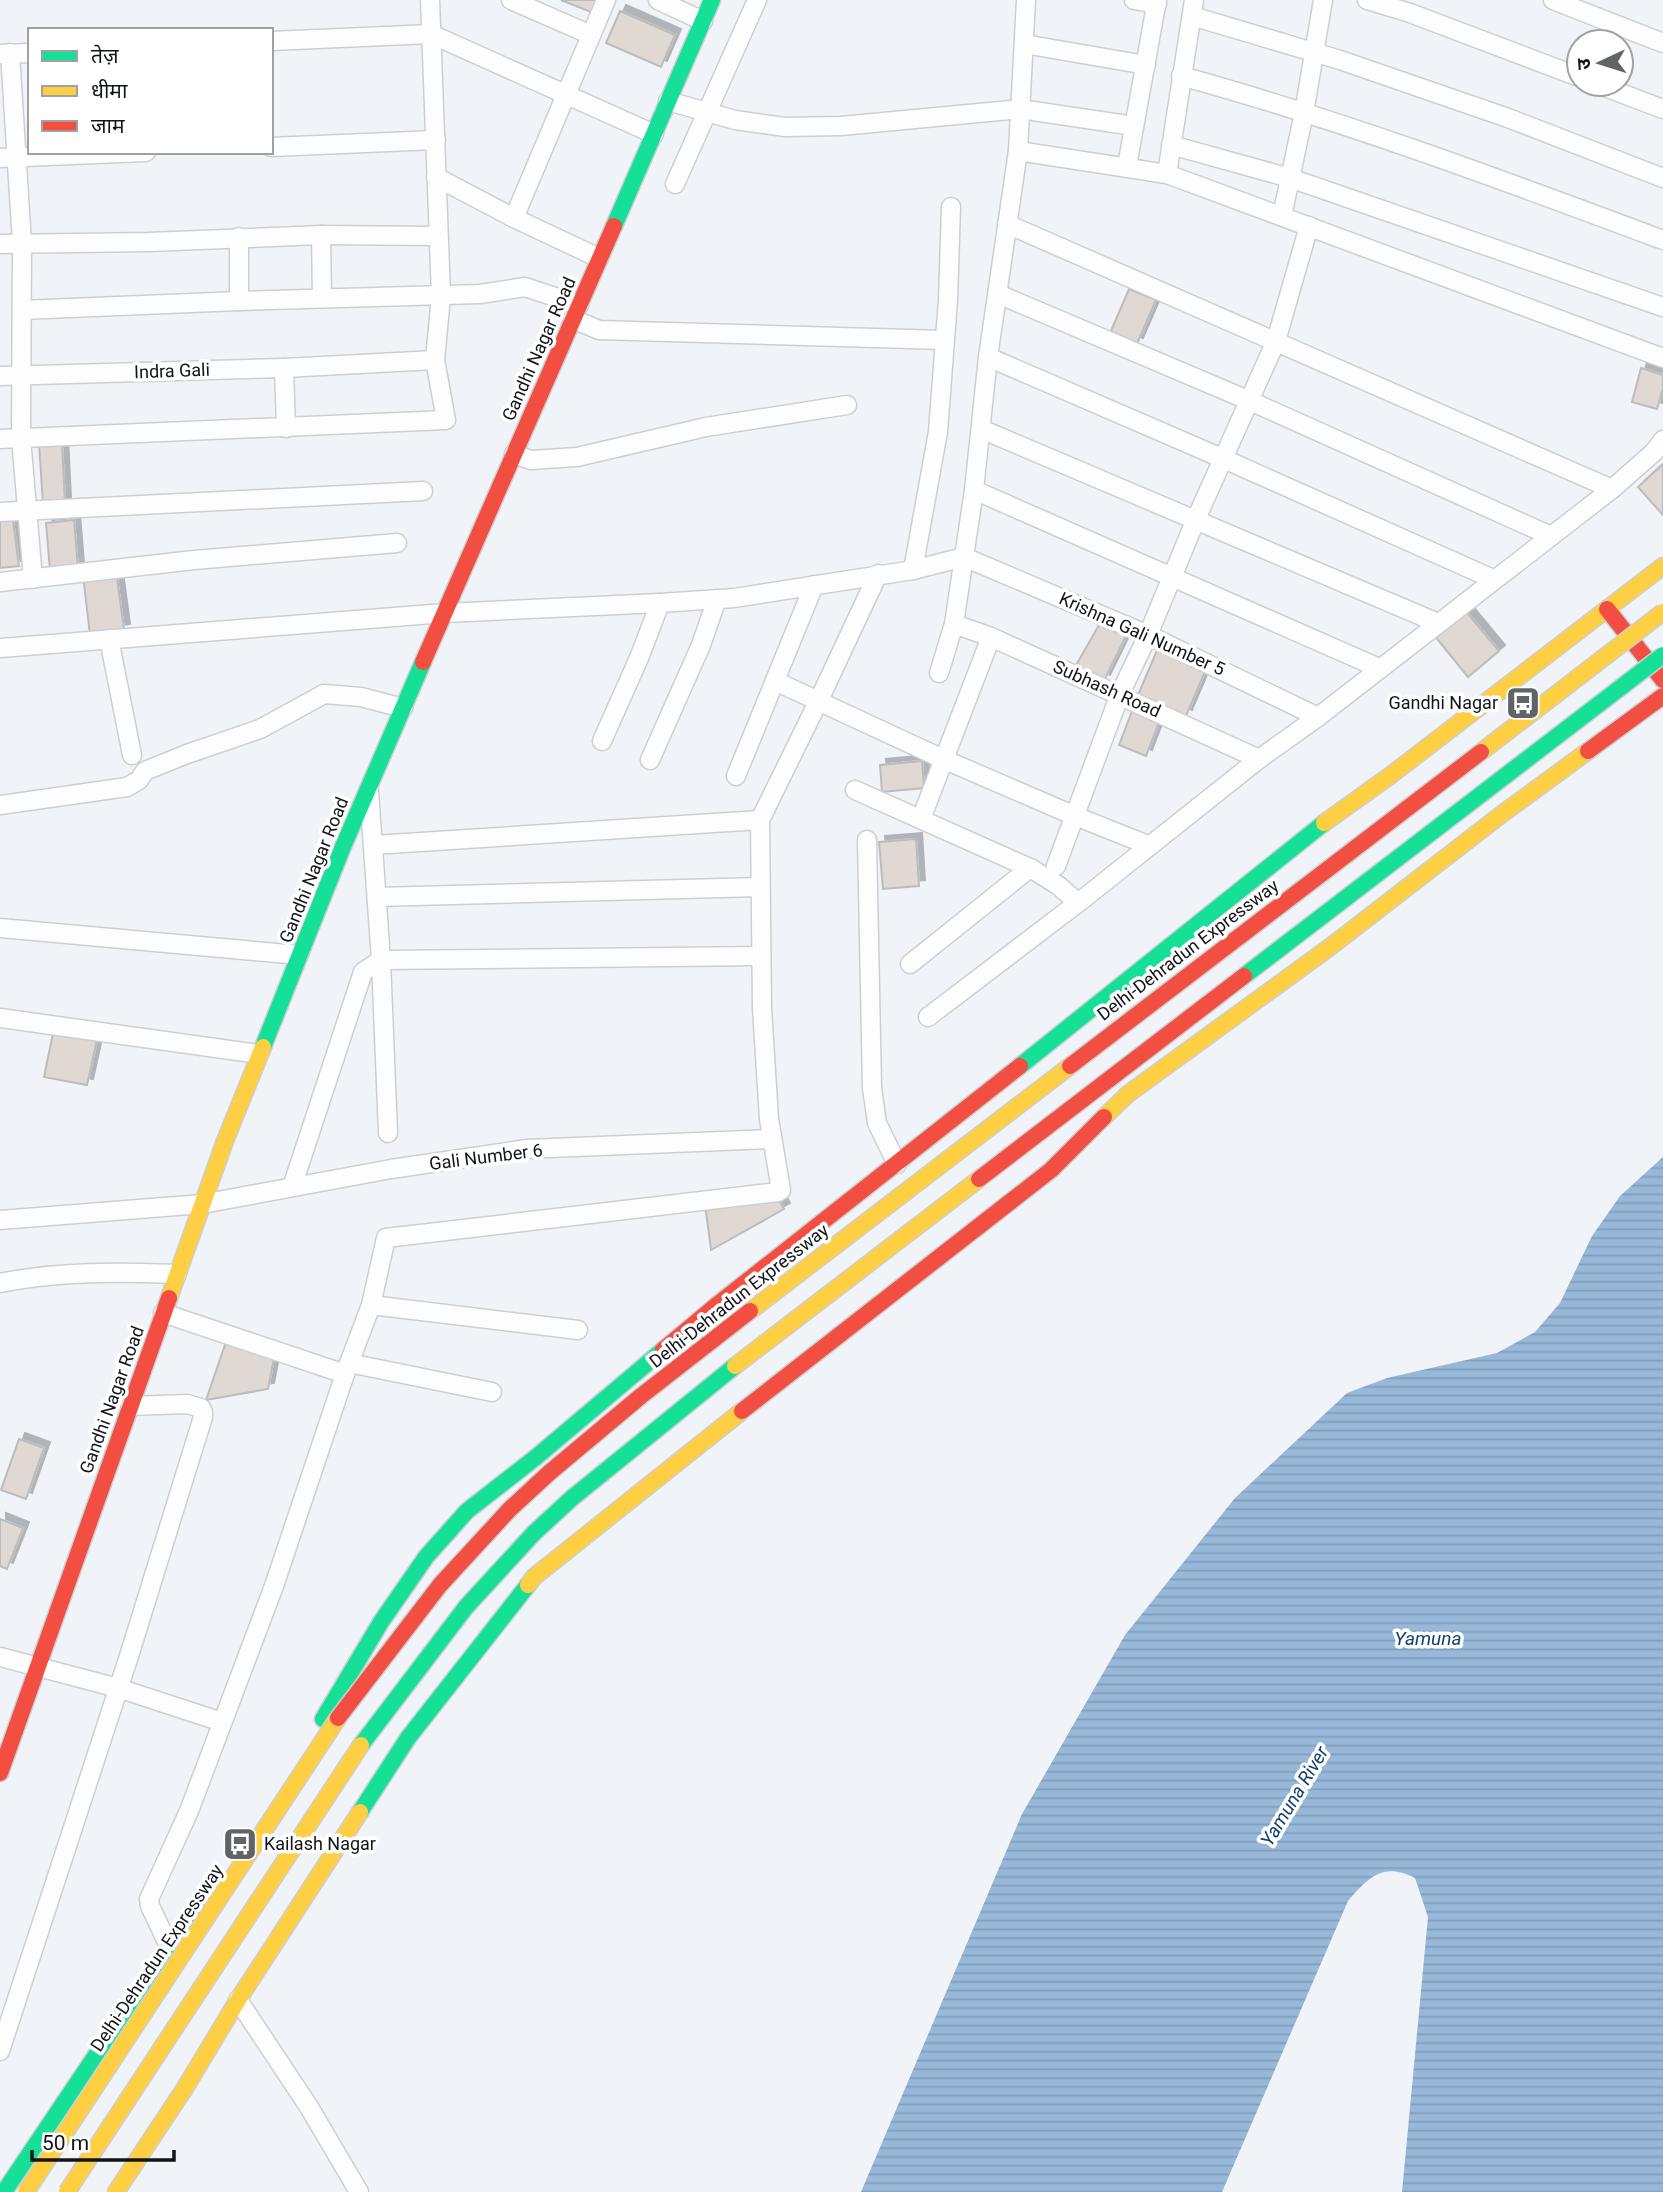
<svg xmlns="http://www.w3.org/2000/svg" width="1663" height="2192" font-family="Roboto,'Noto Sans Devanagari',sans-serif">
  <defs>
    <pattern id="water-rules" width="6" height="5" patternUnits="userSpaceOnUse" patternTransform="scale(1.75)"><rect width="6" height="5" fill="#98b8d9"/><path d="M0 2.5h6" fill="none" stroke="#829dba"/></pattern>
    <filter id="shadow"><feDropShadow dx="6" dy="-6" stdDeviation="0" flood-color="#0004"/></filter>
  </defs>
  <rect width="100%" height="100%" fill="#f0f4f9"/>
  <path fill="url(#water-rules)" d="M 1663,1157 L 1663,2192 L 1402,2192 L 1428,1917 L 1415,1878 C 1383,1862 1369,1877 1348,1901 L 1222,2192 L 861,2192 L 1022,1814 L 1125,1635 L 1235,1498 L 1347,1393 L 1387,1378 L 1497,1353 L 1535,1332 L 1560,1303 L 1592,1236 L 1620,1196 Z"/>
  <g fill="#e0d8d2" stroke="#bcbcbd" stroke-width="2" filter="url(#shadow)">
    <polygon points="561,0 602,0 596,14"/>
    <polygon points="620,11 675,35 661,67 606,43"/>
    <polygon points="1129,289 1156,300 1137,344 1110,333"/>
    <polygon points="1641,368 1663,375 1663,388 1657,409 1632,402"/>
    <polygon points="62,442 65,504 43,505 39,443"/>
    <polygon points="1663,464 1663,515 1638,487"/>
    <polygon points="12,513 19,566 0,568 0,515"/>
    <polygon points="74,520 78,569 50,571 46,523"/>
    <polygon points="116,571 124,630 90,635 83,575"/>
    <polygon points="1464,609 1499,651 1468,677 1434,635"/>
    <polygon points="1099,625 1126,636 1104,681 1075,667"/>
    <polygon points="1158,648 1206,669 1186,716 1138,695"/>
    <polygon points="1134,706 1161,717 1146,756 1119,745"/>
    <polygon points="922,761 924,788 882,792 880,765"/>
    <polygon points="916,839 919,886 883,889 879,842"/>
    <polygon points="53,1033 97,1040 87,1085 44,1077"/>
    <polygon points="775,1194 784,1209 711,1250 705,1204"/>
    <polygon points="226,1342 274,1358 268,1389 206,1400"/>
    <polygon points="19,1439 44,1448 26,1499 1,1490"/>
    <polygon points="0,1519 23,1528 7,1569 0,1566"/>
  </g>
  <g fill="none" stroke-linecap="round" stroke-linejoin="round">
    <g stroke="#cccfd2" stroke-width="21">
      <g id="street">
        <polyline points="511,0 591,35"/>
        <polyline points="658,0 703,21"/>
        <polyline points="1134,0 1157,4"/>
        <polyline points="1367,0 1410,13 1579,77"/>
        <polyline points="1553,0 1663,43"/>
        <polyline points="1192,16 1340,60 1508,118 1663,178"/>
        <polyline points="271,41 431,34 654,134"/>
        <polyline points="1024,44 1146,65"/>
        <polyline points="10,53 22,243 21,438 33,579"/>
        <polyline points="0,54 30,53"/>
        <path d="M 1181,76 C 1345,121 1505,181 1663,240"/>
        <polyline points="1597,84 1663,109"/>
        <polyline points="668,101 735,120 785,127 841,126 1020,109 1134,126"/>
        <polyline points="1171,145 1290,178 1663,307"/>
        <polyline points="271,147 436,140"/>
        <polyline points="1018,151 1167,174 1663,358"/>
        <polyline points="0,158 146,152"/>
        <polyline points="1127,166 1157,0"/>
        <polyline points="1167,174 1194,0"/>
        <polyline points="436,177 514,218 599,258"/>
        <polyline points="675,184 757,0"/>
        <polyline points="1282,216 1304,113 1323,0"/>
        <polyline points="514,218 606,0"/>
        <polyline points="1007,224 1612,489"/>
        <polyline points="321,235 438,236"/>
        <polyline points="0,244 149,242 321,235 322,298"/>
        <polyline points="998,294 1250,401 1551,536"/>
        <polyline points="239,301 480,294 525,287 579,305"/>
        <polyline points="22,310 239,301 239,237"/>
        <polyline points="573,319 599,330 944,340"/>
        <polyline points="988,357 1224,459 1493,579"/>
        <polyline points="284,368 435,360"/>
        <polyline points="0,376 284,368 286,428"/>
        <polyline points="981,429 1438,623"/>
        <polyline points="0,439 446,420 435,360 441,296 430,0"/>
        <polyline points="514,454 531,460 577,457 706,427 847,405"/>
        <polyline points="974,490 1379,668"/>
        <polyline points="0,512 423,491"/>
        <polyline points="913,570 938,432 948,300 951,207"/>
        <polyline points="0,582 194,560 397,543"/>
        <polyline points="954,624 991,637 1259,759"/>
        <polyline points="109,639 132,755"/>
        <polyline points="0,648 445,613 660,603 734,598 913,570 964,557 1148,635 1318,717"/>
        <polyline points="939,673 954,624 974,490 988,357 1018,151 1026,0"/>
        <polyline points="775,681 943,759 1075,816 1148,845"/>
        <polyline points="602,741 639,658 660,603"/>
        <polyline points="650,760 701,645 717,599"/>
        <polyline points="736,776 814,585"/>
        <polyline points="855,790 1032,869 1059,886 1077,902"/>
        <polyline points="369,791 381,960 388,1133"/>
        <polyline points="0,805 127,787 139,780 145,771 187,754 260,729 324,694 361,697 403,708"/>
        <polyline points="921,819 991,637"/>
        <polyline points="867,840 872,1088 877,1123 897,1164"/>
        <polyline points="374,845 760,820"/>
        <polyline points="1056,866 1120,694 1148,635 1196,519 1276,341 1309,226"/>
        <polyline points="377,897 760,887"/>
        <polyline points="0,928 299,955"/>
        <polyline points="910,964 1030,868"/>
        <polyline points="928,1017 1083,899 1259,759 1318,717 1612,489 1654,452 1663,440"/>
        <polyline points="0,1018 259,1054"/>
        <polyline points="292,1187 363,972 381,960 761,956"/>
        <polyline points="0,1220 202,1204 391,1169 527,1149 772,1139"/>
        <path d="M 0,1283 C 59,1271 117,1272 177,1274"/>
        <polyline points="371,1305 578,1330"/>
        <polyline points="163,1313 345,1374"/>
        <polyline points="349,1363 492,1392"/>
        <polyline points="0,1657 118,1688 222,1722"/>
        <polyline points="169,1946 150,1906 149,1899 189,1811 274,1586 345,1374 371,1305 386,1238 778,1192 781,1190 769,1119 762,1008 760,820 819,700 878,574"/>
        <polyline points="238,2000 309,2107 359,2192"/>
        <polyline points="0,2051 129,1656 203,1417 203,1412 201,1408 187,1404 130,1406"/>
      </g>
    </g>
    <g stroke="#cccfd2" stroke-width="19">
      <g id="fast">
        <polyline points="614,226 712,0"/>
        <polyline points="263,1047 342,849 423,662"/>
        <polyline points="1020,1066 1324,823"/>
        <polyline points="323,1719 381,1622 426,1557 467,1511 535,1458 663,1350"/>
        <polyline points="360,1812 408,1738 528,1585"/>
        <polyline points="4,2192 199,1902"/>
      </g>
    </g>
    <g stroke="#cccfd2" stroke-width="19">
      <g id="slow">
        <polyline points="1324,823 1391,775 1663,566"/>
        <polyline points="1104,1117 1128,1094 1330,947 1502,814 1588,751"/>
        <polyline points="169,1298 225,1141 263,1047"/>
        <polyline points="528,1585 534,1577 742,1411"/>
        <polyline points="116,2192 185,2088 238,2000 360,1812"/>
      </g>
    </g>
    <g stroke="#cccfd2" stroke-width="19">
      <g id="jam">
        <polyline points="1607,609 1663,680"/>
        <polyline points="423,662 614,226"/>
        <polyline points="1588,751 1663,696"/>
        <polyline points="663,1350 718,1304 1020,1066"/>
        <polyline points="742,1411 1051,1170 1104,1117"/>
        <polyline points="0,1773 169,1298"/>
      </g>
    </g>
    <use href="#street" stroke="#fdfdfe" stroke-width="18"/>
    <use href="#fast" stroke="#16e098" stroke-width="16"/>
    <use href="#slow" stroke="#ffcf43" stroke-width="16"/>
    <use href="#jam" stroke="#f24e42" stroke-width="16"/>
    <g stroke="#cccfd2" stroke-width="19" stroke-linecap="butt">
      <g id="fast-bridge">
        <polyline points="1244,976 1663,655"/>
        <polyline points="361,1745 466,1607 534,1533 572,1498 735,1366"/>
      </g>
    </g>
    <g stroke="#cccfd2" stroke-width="19" stroke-linecap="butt">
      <g id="slow-bridge">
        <polyline points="1481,752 1663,612"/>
        <polyline points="750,1311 1070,1066"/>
        <polyline points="735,1366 979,1179"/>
        <polyline points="26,2192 338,1718"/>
        <polyline points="67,2192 361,1745"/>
      </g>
    </g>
    <g stroke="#cccfd2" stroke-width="19" stroke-linecap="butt">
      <g id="jam-bridge">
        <polyline points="1070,1066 1481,752"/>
        <polyline points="979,1179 1244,976"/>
        <polyline points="338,1718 440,1585 510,1509 549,1473 641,1396 750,1311"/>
      </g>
    </g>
    <use href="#fast-bridge" stroke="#16e098" stroke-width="16"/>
    <use href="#slow-bridge" stroke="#ffcf43" stroke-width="16"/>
    <use href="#jam-bridge" stroke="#f24e42" stroke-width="16"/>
  </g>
  <defs>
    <g id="bus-square" transform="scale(1.75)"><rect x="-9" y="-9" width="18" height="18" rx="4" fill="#606367" stroke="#fff"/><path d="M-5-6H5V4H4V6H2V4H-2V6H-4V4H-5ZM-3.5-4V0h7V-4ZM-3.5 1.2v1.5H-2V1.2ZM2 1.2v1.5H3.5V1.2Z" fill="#fff"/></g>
  </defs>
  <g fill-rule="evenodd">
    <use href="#bus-square" x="1523" y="703"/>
    <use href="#bus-square" x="240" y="1844"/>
  </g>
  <g text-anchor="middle" stroke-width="7" stroke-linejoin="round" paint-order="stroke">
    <g font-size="18" fill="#121518" stroke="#fff">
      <text transform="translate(539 349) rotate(-66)" y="6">Gandhi Nagar Road</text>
      <text transform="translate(172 371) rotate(-2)" y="6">Indra Gali</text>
      <text transform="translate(1142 634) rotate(24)" y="6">Krishna Gali Number 5</text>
      <text transform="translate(1107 689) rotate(24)" y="6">Subhash Road</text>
      <text transform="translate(314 870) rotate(-68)" y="6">Gandhi Nagar Road</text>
      <text transform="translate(1188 950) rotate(-37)" y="6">Delhi-Dehradun Expressway</text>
      <text transform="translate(486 1157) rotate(-7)" y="6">Gali Number 6</text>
      <text transform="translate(739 1296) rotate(-38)" y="6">Delhi-Dehradun Expressway</text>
      <text transform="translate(112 1400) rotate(-70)" y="6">Gandhi Nagar Road</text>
      <text transform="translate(157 1958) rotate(-56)" y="6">Delhi-Dehradun Expressway</text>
    </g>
    <g font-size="18" fill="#121518" stroke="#fff" text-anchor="end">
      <text x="1498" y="709">Gandhi Nagar</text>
      <text x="264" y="1850" text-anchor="start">Kailash Nagar</text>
    </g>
    <g font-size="19" font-style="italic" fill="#11426d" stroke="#fff">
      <text x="1428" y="1645">Yamuna</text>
      <text transform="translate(1294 1796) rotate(-59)" y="7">Yamuna River</text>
    </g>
  </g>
  <rect x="28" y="28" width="245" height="126" fill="#ffffff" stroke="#a0a1a3" stroke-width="2"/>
  <rect x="42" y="51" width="35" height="10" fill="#16e098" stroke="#a0a1a3" stroke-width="2"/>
  <text x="91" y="63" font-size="21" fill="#121518">तेज़</text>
  <rect x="42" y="86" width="35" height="10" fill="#ffcf43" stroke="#a0a1a3" stroke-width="2"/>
  <text x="91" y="98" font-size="21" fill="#121518">धीमा</text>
  <rect x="42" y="121" width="35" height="10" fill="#f24e42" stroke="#a0a1a3" stroke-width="2"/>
  <text x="91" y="133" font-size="21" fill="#121518">जाम</text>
  <g transform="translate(1600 63) rotate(266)"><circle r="33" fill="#ffffff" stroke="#a0a1a3" stroke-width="2"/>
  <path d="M0-5L12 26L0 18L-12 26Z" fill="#606367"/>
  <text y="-10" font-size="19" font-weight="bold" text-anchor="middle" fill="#121518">उ</text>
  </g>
  <path d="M32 2150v10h142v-10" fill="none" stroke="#121518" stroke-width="3.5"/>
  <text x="42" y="2150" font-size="21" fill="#121518" stroke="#ffffff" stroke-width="5" paint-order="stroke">50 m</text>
</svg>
